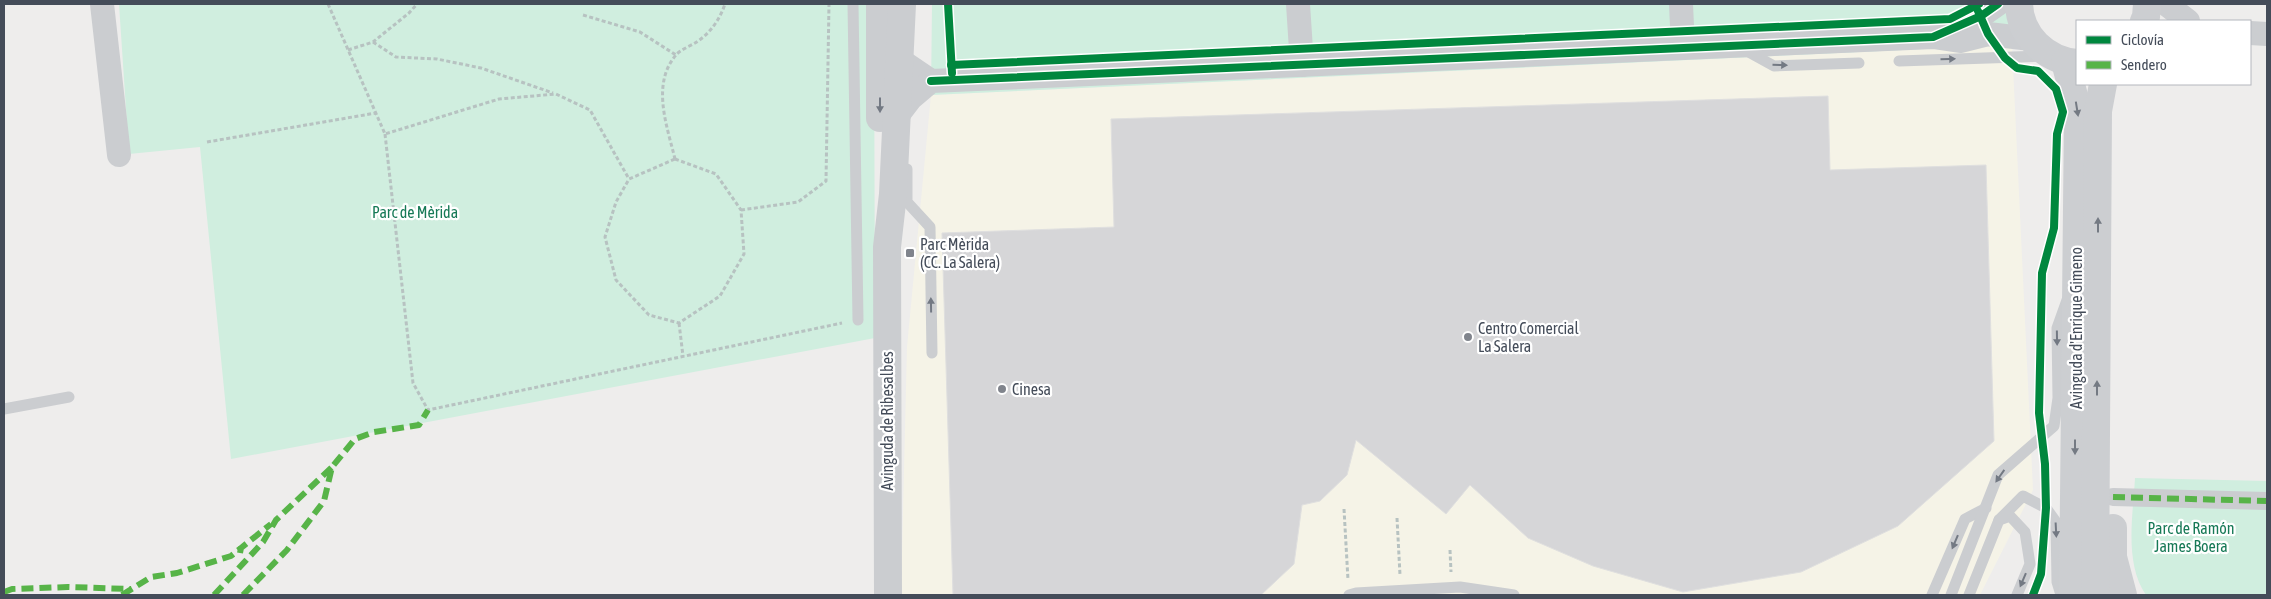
<svg xmlns="http://www.w3.org/2000/svg" width="2271" height="599" font-family="'Asap Condensed',sans-serif">
  <rect width="100%" height="100%" fill="#eeedec"/>
  <polygon fill="#f5f3e7" points="2012,45 2033,490 1980,595 901,595 907,347 931,95"/>
  <g fill="#d0eedf">
    <polygon points="119,4 874,4 875,338 231,459 200,147 129,154"/>
    <polygon points="932,4 2023,4 2012,45 931,95"/>
    <path d="M 2135,478 L 2267,481 L 2267,595 L 2146,595 C 2124,563 2133,515 2135,478 Z"/>
  </g>
  <polygon fill="#d6d6d8" stroke="#dfdfdf" points="1828,96 1830,170 1986,165 1994,441 1898,526 1801,572 1683,592 1593,566 1528,538 1470,485 1446,514 1356,440 1347,475 1320,501 1302,505 1294,564 1261,595 953,595 942,233 1114,227 1111,119"/>
  <g fill="none" stroke-linecap="round" stroke-linejoin="round">
    <g stroke="#b7c2c1" stroke-width="3" stroke-dasharray="4 2.5" stroke-linecap="butt">
      <polyline points="328,4 385,134 499,99 556,94 590,110 629,179"/>
      <polyline points="583,15 640,32 676,55"/>
      <polyline points="373,42 396,57 437,59 481,68 553,93"/>
      <polyline points="348,50 373,42 409,13 417,4"/>
      <polyline points="385,134 413,383 428,410 842,323"/>
      <polyline points="207,142 376,113"/>
      <polygon points="675,159 716,174 741,210 744,254 720,296 679,323 649,315 616,280 605,237 616,202 629,179"/>
      <path d="M 675,159 C 667,126 651,84 676,55 C 680,50 690,46 695,43 C 710,34 720,19 725,4"/>
      <polyline points="741,210 798,202 826,181 829,4"/>
      <polyline points="679,323 683,356"/>
      <polyline points="1344,509 1348,580"/>
      <polyline points="1397,518 1400,575"/>
      <polyline points="1450,550 1451,572"/>
    </g>
    <g stroke="#cbcdd0" stroke-width="11">
      <polyline points="853,4 858,320"/>
      <polyline points="1745,50 1774,66 1859,63"/>
      <polyline points="1899,61 2045,56"/>
      <polyline points="907,169 907,202 930,227 932,353"/>
      <polyline points="4,409 69,397"/>
      <polyline points="1999,520 2010,516 2025,532 2030,564 2017,595"/>
      <polyline points="1349,595 1356,593 1460,587 1514,595"/>
      <polyline points="1932,595 1965,519 1986,508"/>
      <polyline points="1951,595 1998,475 2054,426 2058,398 2057,328 2067,300"/>
      <polyline points="1969,595 1999,520 2023,496 2046,508 2056,522 2057,582 2061,595"/>
    </g>
    <polyline stroke="#cbcdd0" stroke-width="18" points="2113,497 2267,501"/>
    <g stroke="#cbcdd0" stroke-width="24">
      <polyline points="102,4 119,155"/>
      <polyline points="1298,4 1302,65"/>
      <polyline points="1681,4 1683,48"/>
      <polyline points="2166,4 2188,21"/>
      <polyline points="2250,33 2267,34"/>
      <polyline points="1937,35 1981,16 1998,4"/>
      <polyline points="900,60 931,81"/>
      <polyline points="898,115 911,98 931,81 1933,37 1960,41 1988,34 2031,39"/>
    </g>
    <g stroke="#cbcdd0" stroke-width="28">
      <polyline points="880,118 880,4"/>
      <polyline points="888,595 887,247 893,194 902,4"/>
    </g>
    <g stroke="#ccced1" stroke-width="28">
      <path d="M 2019,4 C 2020,36 2046,60 2077,63"/>
      <polyline points="2144,21 2146,17 2147,4"/>
      <polyline points="2065,62 2078,111 2073,595"/>
      <polyline points="2113,528 2113,557 2123,595"/>
      <polyline points="2095,595 2098,111 2103,84"/>
    </g>
    <g stroke="#57b448" stroke-width="6" stroke-dasharray="12 6" stroke-linecap="butt">
      <polyline points="2113,497 2267,501"/>
      <polyline points="240,553 241,548 271,524"/>
      <polyline points="4,592 12,589 68,587 131,589"/>
      <polyline points="122,595 151,577 177,573 231,556 241,548"/>
      <polyline points="214,595 263,542 276,520 332,467"/>
      <polyline points="243,595 287,550 324,501 332,467 355,439 374,432 419,425 428,410"/>
    </g>
    <g stroke="#fff" stroke-width="11">
      <g id="cycleway">
        <polyline points="948,4 952,73"/>
        <polyline points="1978,11 1988,34 2005,58 2017,68 2038,71 2056,89 2063,112 2057,134 2054,228 2042,273 2039,413 2045,464 2046,508 2041,574 2033,595"/>
        <polyline points="951,65 1950,19 1979,4"/>
        <polyline points="931,81 1933,37 1981,16 1998,4"/>
      </g>
    </g>
    <use href="#cycleway" stroke="#00873e" stroke-width="8"/>
  </g>
  <defs><path id="oneway-solid" d="M-6-.8H1V-3.2L6.5 0L1 3.2V.8H-6Z" transform="scale(1.25)"/></defs>
  <g fill="#737983">
    <use href="#oneway-solid" transform="translate(1948 59) rotate(-2)"/>
    <use href="#oneway-solid" transform="translate(1780 65) rotate(2)"/>
    <use href="#oneway-solid" transform="translate(880 105) rotate(90)"/>
    <use href="#oneway-solid" transform="translate(931 305) rotate(-91)"/>
    <use href="#oneway-solid" transform="translate(2057 338) rotate(89)"/>
    <use href="#oneway-solid" transform="translate(2000 476) rotate(125)"/>
    <use href="#oneway-solid" transform="translate(2056 530) rotate(87)"/>
    <use href="#oneway-solid" transform="translate(1955 542) rotate(113)"/>
    <use href="#oneway-solid" transform="translate(2023 580) rotate(113)"/>
  </g>
  <g fill="#747a83">
    <use href="#oneway-solid" transform="translate(2077 109) rotate(81)"/>
    <use href="#oneway-solid" transform="translate(2098 225) rotate(-90)"/>
    <use href="#oneway-solid" transform="translate(2097 388) rotate(-90)"/>
    <use href="#oneway-solid" transform="translate(2075 447) rotate(90)"/>
  </g>
  <g fill="#80848c" stroke="#fff" stroke-width="2">
    <rect x="905" y="248" width="10" height="10" rx="2.5"/>
    <circle cx="1468" cy="337" r="5"/>
    <circle cx="1002" cy="389" r="5"/>
  </g>
  <g text-anchor="middle" stroke-width="4.5" stroke-linejoin="round" paint-order="stroke">
    <g font-size="16" fill="#167956" stroke="#fff">
      <text x="415" y="218">Parc de Mèrida</text>
      <text x="2191" y="534">Parc de Ramón<tspan x="2191" dy="18">James Boera</tspan></text>
    </g>
    <g font-size="16" fill="#444c59" stroke="#fff" text-anchor="start">
      <text x="920" y="250">Parc Mèrida<tspan x="920" dy="18">(CC. La Salera)</tspan></text>
      <text x="1478" y="334">Centro Comercial<tspan x="1478" dy="18">La Salera</tspan></text>
      <text x="1012" y="395">Cinesa</text>
    </g>
    <g font-size="16" fill="#444c59" stroke="#fff">
      <text transform="translate(2076 328) rotate(-90)" y="6">Avinguda d'Enrique Gimeno</text>
      <text transform="translate(887 421) rotate(-90)" y="6">Avinguda de Ribesalbes</text>
    </g>
  </g>
  <rect width="2271" height="599" fill="none" stroke="#444c59" stroke-width="10"/>
  <rect x="2076" y="20" width="175" height="65" fill="#ffffff" stroke="#b4b7bd"/>
  <rect x="2086" y="36" width="25" height="8" fill="#00873e" stroke="#b4b7bd"/>
  <text x="2121" y="45" font-size="15" fill="#444c59">Ciclovía</text>
  <rect x="2086" y="61" width="25" height="8" fill="#57b448" stroke="#b4b7bd"/>
  <text x="2121" y="70" font-size="15" fill="#444c59">Sendero</text>
</svg>
